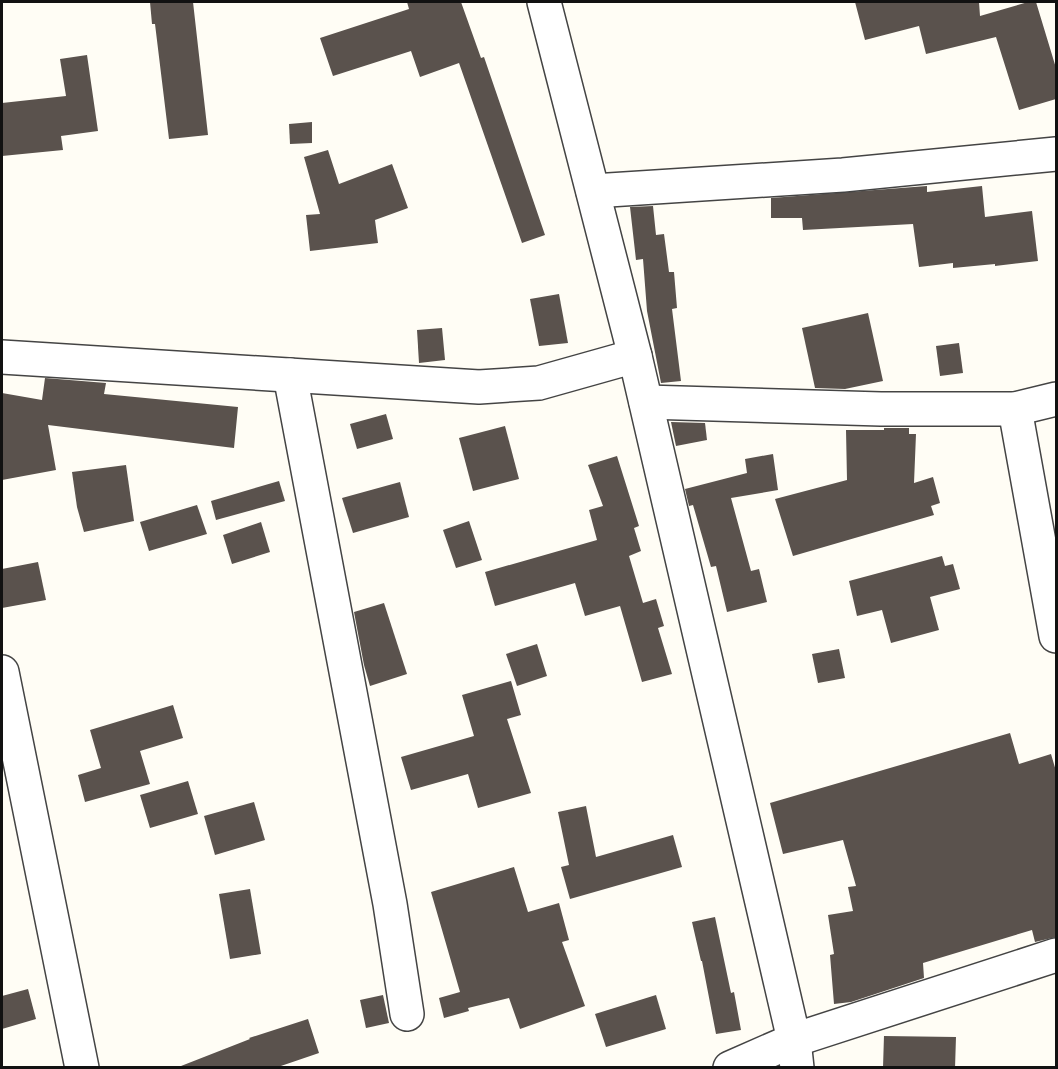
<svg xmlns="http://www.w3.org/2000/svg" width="1058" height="1069" font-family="'Libre Baskerville',serif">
  <rect width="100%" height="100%" fill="#fffdf5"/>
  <g fill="#5a524d">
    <polygon points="150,2 193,2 208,135 169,139 155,24 152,24"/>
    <polygon points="407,2 461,2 481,58 484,57 545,235 522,243 459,63 420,77 411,51 333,76 320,38 409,9"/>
    <polygon points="855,2 979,2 980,16 1028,2 1036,2 1056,68 1056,99 1019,110 996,37 926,54 919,26 865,40"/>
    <polygon points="87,55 98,131 61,136 63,150 2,156 2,103 66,96 60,59"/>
    <polygon points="312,122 312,143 290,144 289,124"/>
    <polygon points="328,150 339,184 392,164 408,208 375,220 378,243 310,251 306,215 320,214 304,157"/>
    <polygon points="927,186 927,192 982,186 985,217 1032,211 1038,261 995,266 995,264 953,268 953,263 919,267 913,224 803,230 802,218 771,218 771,198"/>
    <polygon points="653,206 656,235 664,234 669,272 674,272 677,308 672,309 681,381 661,383 647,311 643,259 636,260 630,207"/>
    <polygon points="559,294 568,343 539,346 530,299"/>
    <polygon points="868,313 883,381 845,389 815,388 802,328"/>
    <polygon points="442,328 445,360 419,363 417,330"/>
    <polygon points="959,343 963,373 940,376 936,346"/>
    <polygon points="45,378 106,383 104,394 238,407 234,448 48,425 56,470 2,480 2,393 42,400"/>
    <polygon points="386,414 393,439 357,449 350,424"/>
    <polygon points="671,422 705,423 707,440 676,446"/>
    <polygon points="505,426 519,479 473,491 459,438"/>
    <polygon points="884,428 909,428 909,434 916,434 914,483 933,477 940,503 931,506 934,515 793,556 775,499 847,480 846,430 884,430"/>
    <polygon points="773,454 778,490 731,498 751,571 759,569 767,602 727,612 716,566 711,567 693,505 689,506 685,489 747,473 745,459"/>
    <polygon points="617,456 639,526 634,528 641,551 629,556 643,603 656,599 664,626 658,628 672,674 642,682 620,606 585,616 575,583 495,606 485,572 597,540 589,510 603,506 588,465"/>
    <polygon points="126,465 134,521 84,532 77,507 72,472"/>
    <polygon points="279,481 285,501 216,520 211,501"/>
    <polygon points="400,482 409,517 353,533 342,498"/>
    <polygon points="197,505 207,534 149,551 140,522"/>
    <polygon points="469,521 482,560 456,568 443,530"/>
    <polygon points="261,522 270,552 232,564 223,535"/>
    <polygon points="942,556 945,566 953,564 960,589 930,597 939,630 891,643 882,610 857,616 849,581"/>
    <polygon points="38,562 46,600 2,608 2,569"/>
    <polygon points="384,603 407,674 370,686 364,665 354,612"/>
    <polygon points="537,644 547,676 517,686 506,654"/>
    <polygon points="839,649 845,678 818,683 812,654"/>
    <polygon points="511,681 521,715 507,719 531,793 478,808 468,774 411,790 401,757 474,736 462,695"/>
    <polygon points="173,705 183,738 140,751 150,784 85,802 78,775 101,768 90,730"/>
    <polygon points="1010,733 1019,764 1051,754 1056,771 1056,937 1035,942 1032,930 923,963 924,978 851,1002 834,1004 830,955 834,954 828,915 853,911 848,887 856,886 843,840 783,854 770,803"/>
    <polygon points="188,781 198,814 150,828 140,795"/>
    <polygon points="254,802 265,840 215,855 204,816"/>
    <polygon points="586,806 596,857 673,835 682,867 570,899 561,867 569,865 558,812"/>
    <polygon points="514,867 528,912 559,903 569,940 562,942 585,1006 520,1029 509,998 468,1008 469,1011 444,1018 439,998 460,992 431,892"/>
    <polygon points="250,889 261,954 230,959 219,894"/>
    <polygon points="715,917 731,993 734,992 741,1030 716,1034 702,961 701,961 692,922"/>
    <polygon points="28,989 36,1019 2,1029 2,996"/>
    <polygon points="383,995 389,1023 366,1028 360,1000"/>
    <polygon points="656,995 666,1029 606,1047 595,1014"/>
    <polygon points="308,1019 319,1053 275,1068 181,1068 181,1066 250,1039 249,1038"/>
    <polygon points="884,1036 956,1037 955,1068 883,1067"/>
  </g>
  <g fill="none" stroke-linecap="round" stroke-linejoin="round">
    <g stroke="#444" stroke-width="36">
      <g id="minor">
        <polyline points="544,2 635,356 794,1040 797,1068"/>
        <polyline points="593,191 843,175 1056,154"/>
        <polyline points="2,357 479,387 539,383 635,356"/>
        <polyline points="290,375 390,904 407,1014"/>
        <polyline points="646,402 881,409 1015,409 1056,399"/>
        <polyline points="1015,409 1056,636"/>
        <polyline points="2,672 82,1068"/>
        <polyline points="730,1068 794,1040 1056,955"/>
      </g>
    </g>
    <use href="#minor" stroke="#fff" stroke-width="33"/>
  </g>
  <rect width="1058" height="1069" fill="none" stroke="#111111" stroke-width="6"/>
</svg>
